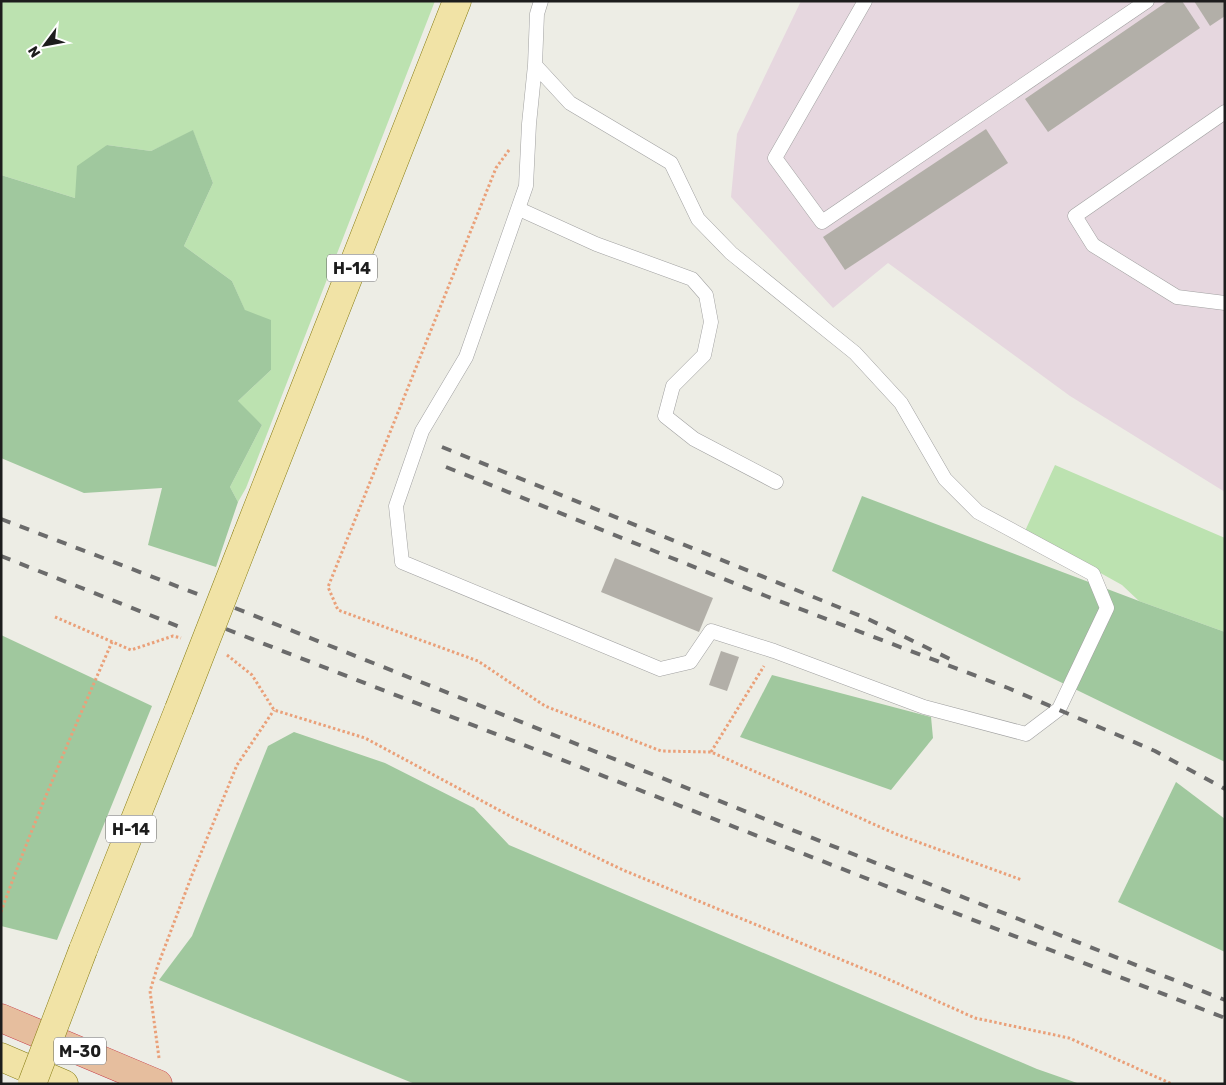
<svg xmlns="http://www.w3.org/2000/svg" width="1226" height="1085" font-family="Rubik,sans-serif">
  <rect width="100%" height="100%" fill="#edede5"/>
  <polygon fill="#e6d7df" points="801,1 1225,1 1225,492 1070,396 888,263 833,308 731,197 737,134"/>
  <g fill="#bce2b0">
    <polygon points="1,1 435,1 246,488 238,502 230,487 262,425 237,402 271,370 232,281 184,246 213,183 193,131 151,151 107,145 75,198 1,175"/>
    <polygon points="1055,465 1225,538 1225,632 1139,601 1122,585 1025,531"/>
  </g>
  <g fill="#a0c89e">
    <polygon points="193,130 213,183 184,246 232,281 245,310 271,320 271,370 238,401 262,425 230,487 238,502 216,567 148,545 162,488 84,493 1,458 1,175 75,198 77,166 107,145 151,151"/>
    <polygon points="862,496 1139,601 1225,632 1225,762 832,571"/>
    <polygon points="1,635 152,706 57,940 1,926"/>
    <polygon points="772,675 931,717 933,738 891,790 740,737"/>
    <polygon points="294,732 385,763 474,808 509,845 1037,1069 1080,1084 415,1084 159,980 192,936 268,746"/>
    <polygon points="1176,782 1225,819 1225,952 1118,902"/>
  </g>
  <g fill="#b2afa8">
    <polygon points="1168,1 1182,1 1200,28 1048,132 1025,99"/>
    <polygon points="1194,1 1225,1 1225,16 1210,26"/>
    <polygon points="986,129 1008,163 845,270 823,237"/>
    <polygon points="615,558 713,598 699,632 601,592"/>
    <polygon points="721,651 739,657 727,691 709,685"/>
  </g>
  <g fill="none" stroke-linecap="round" stroke-linejoin="round">
    <g stroke="#a1a1a1" stroke-width="15">
      <g id="service">
        <polyline points="865,1 775,158 822,222 1147,1"/>
        <polyline points="535,65 529,124 526,186 466,357 422,431 396,506 402,562 660,669 690,662 711,631 774,651 924,707 1026,734 1059,709 1107,608 1093,574 978,512 945,479 901,403 855,353 731,253 698,219 671,163 570,103 535,65 537,14 541,1"/>
        <polyline points="1225,112 1075,216 1093,245 1177,297 1225,303"/>
        <polyline points="519,209 596,244 692,279 706,295 711,322 704,355 673,386 665,416 694,439 776,482"/>
      </g>
    </g>
    <g stroke="#867c11" stroke-width="29">
      <g id="primary">
        <polyline points="247,535 457,1"/>
        <polyline points="83,950 179,709"/>
        <polyline points="1,1057 64,1084"/>
      </g>
    </g>
    <g stroke="#c53846" stroke-width="29">
      <polyline id="trunk" points="1,1018 158,1084"/>
    </g>
    <g stroke="#eaa079" stroke-width="3" stroke-dasharray="2.5 2.5" stroke-linecap="butt">
      <polyline points="509,150 496,168 328,587 338,610 478,661 545,706 661,751 711,752 896,834 1022,880"/>
      <polyline points="55,617 131,650 173,636 181,638"/>
      <polyline points="227,655 252,675 274,710 365,738 510,816 623,870 881,976 975,1018 1069,1038 1172,1084"/>
      <polyline points="711,752 764,666"/>
      <path d="M 1,912 C 34,820 73,731 112,642"/>
      <polyline points="159,1058 150,991 158,965 192,875 237,765 274,710"/>
    </g>
    <use href="#service" stroke="#fff" stroke-width="14"/>
    <use href="#primary" stroke="#f1e3a6" stroke-width="28"/>
    <use href="#trunk" stroke="#e6be9e" stroke-width="28"/>
    <g stroke="#6b6b6b" stroke-width="4" stroke-dasharray="10 10" stroke-linecap="butt">
      <polyline points="442,447 868,619 952,660"/>
      <polyline points="446,467 766,596 1008,688 1155,751 1225,789"/>
      <polyline points="1,519 200,595"/>
      <polyline points="1,556 180,627"/>
      <polyline points="235,608 825,843 1225,1000"/>
      <polyline points="226,629 1225,1018"/>
    </g>
    <g stroke="#867c11" stroke-width="29" stroke-linecap="butt">
      <g id="primary-bridge">
        <polyline points="179,709 247,535"/>
        <polyline points="32,1084 83,950"/>
      </g>
    </g>
    <use href="#primary-bridge" stroke="#f1e3a6" stroke-width="28"/>
  </g>
  <g text-anchor="middle" stroke-width="4" stroke-linejoin="round" paint-order="stroke">
    <g fill="#fff" stroke="#616161" stroke-width="1">
      <rect x="327" y="254.5" width="50" height="27" rx="4"/>
      <rect x="106" y="815.5" width="50" height="27" rx="4"/>
      <rect x="54" y="1037.5" width="52" height="27" rx="4"/>
    </g>
    <g font-size="16" font-weight="bold" fill="#1d1d1d">
      <text x="352" y="274">Н-14</text>
      <text x="131" y="835">Н-14</text>
      <text x="80" y="1057">М-30</text>
    </g>
  </g>
  <rect width="1226" height="1085" fill="none" stroke="#1d1d1d" stroke-width="5"/>
  <g transform="translate(45 45) rotate(238)" stroke="#ffffff" stroke-width="4" paint-order="stroke">
  <path d="M0-4L9 19L0 12L-9 19Z" fill="#1d1d1d"/>
  <text y="-8" font-size="14" font-weight="bold" text-anchor="middle" fill="#1d1d1d">N</text>
  </g>
</svg>
